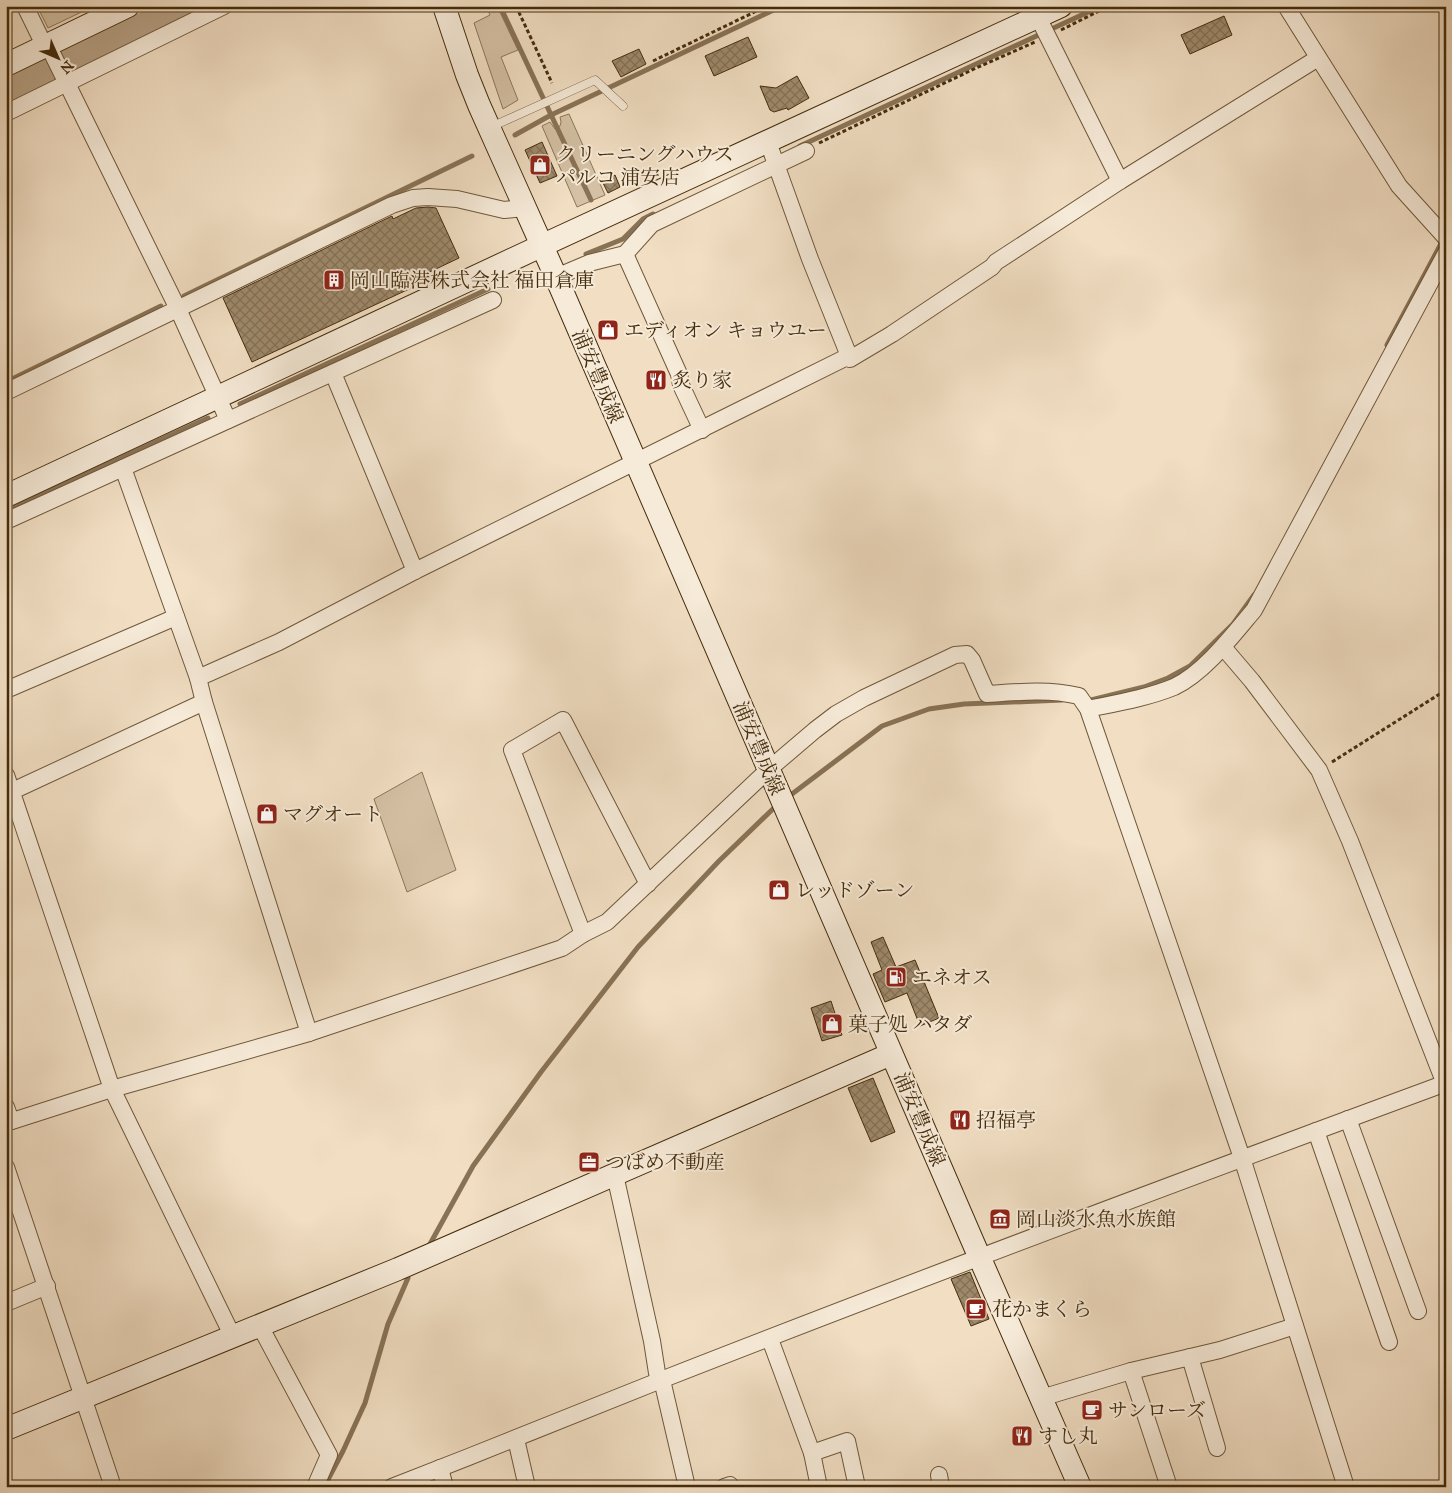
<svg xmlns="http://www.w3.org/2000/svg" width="1452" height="1493" font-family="'IM FELL Great Primer','Noto Serif JP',serif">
  <defs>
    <pattern id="building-cross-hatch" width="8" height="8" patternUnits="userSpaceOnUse" patternTransform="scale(1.25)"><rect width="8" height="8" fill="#9e896b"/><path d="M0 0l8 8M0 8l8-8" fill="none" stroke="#827056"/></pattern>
  </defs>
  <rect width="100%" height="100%" fill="#f1dec3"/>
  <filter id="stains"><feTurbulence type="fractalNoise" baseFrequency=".004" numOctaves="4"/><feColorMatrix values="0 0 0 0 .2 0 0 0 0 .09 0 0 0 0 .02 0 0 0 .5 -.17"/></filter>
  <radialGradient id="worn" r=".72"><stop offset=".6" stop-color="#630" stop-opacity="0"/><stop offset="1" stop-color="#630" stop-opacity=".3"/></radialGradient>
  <g fill="#d4c0a4" stroke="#8c7658">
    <polygon points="37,6 94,6 48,28"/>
    <polygon points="486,6 497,6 518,50 501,57 518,100 503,109 474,23 490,15"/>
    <polygon points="569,114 605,195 577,207 542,126 550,122 555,129 560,126 561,122 560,117"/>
    <polygon points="422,772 456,870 407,892 374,799"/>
  </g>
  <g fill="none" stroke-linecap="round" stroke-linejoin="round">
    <g stroke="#887255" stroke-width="5">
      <polyline points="500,6 591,200"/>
      <polyline points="515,135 551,115 782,6"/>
      <polyline points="800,146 1101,6"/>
      <polyline points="586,254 623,239 643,219 653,214"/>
      <polyline points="184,296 472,156"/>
      <polyline points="1387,345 1443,240"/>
      <polyline points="6,382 161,306"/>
      <polyline points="240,404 488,289"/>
      <polyline points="6,511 208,418"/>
      <polyline points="1091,700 1144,687 1168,678 1190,666 1233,624 1254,595"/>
      <polyline points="788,797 882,726 929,709 964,704 1062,700"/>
      <polyline points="430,1244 473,1166 541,1072 638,947 719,861 777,805"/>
      <polyline points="324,1487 343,1451 365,1403 388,1324 408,1278"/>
    </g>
    <polyline stroke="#b6a185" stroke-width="29" points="6,94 187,6"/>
  </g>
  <g fill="url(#building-cross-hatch)" stroke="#442c0c">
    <polygon points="1224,16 1232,35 1190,54 1181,35"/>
    <polygon points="748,37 757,57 714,76 705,56"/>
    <polygon points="639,49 646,64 621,77 612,61"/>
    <polygon points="797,76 809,98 788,110 787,108 774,112 770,110 760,86 776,88"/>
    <polygon points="542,142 557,176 540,183 525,150"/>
    <polygon points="615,175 620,187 608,193 602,181"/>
    <polygon points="428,207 436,208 459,258 419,277 422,283 252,362 223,298 392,216 393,219 416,208"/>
    <polygon points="883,937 896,967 915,960 939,1018 920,1026 907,993 885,1002 873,974 882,970 871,942"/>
    <polygon points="831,1001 842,1035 822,1041 811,1008"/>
    <polygon points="873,1078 895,1132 871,1142 848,1088"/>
    <polygon points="970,1272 989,1319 971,1326 951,1279"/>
  </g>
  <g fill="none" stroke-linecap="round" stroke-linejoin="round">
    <g stroke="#6f583a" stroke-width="9">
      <polyline id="lane" points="491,127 595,80 623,106"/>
    </g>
    <g stroke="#6f583a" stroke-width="18">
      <g id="street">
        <polyline points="25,6 45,47"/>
        <polyline points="1286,6 1399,186 1446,238"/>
        <polyline points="1038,17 1120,181"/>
        <polyline points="48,45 178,309 228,420"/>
        <polyline points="6,113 224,6"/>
        <polyline points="768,142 810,259 849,356"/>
        <polyline points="625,254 679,374 681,385 702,430"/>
        <polyline points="556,277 589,263 625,254 652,224 806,151"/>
        <polyline points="333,373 415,571"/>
        <polyline points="6,392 392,205 413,198 428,197 457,199 504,210 524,208"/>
        <polyline points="123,468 198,678 204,702 309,1033"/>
        <polyline points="6,521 493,300"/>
        <polyline points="1223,647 1252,681 1319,770 1350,841 1445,1084"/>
        <polyline points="198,678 279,642 415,571 849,356 850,359 892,334 992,267 996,262 1120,181 1318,58"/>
        <polyline points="6,690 176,617"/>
        <path d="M 1088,709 C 1117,703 1147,698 1174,687 C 1204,673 1233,635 1254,610 L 1446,253"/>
        <polyline points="6,775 112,1089 233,1337"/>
        <polyline points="6,794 204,702"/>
        <polyline points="583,934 512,750 563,720 648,884"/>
        <polyline points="6,1107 11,1121"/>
        <polyline points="1348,1119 1418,1311"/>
        <path d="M 6,1123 L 112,1089 L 309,1033 L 562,948 L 583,934 L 607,922 L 768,770 L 815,730 L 836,714 L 864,698 L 955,655 L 967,654 L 972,660 L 987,694 C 1018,692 1048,689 1079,696 L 1088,709 L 1242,1158 L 1346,1487"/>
        <polyline points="1316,1131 1389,1342"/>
        <polyline points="6,1167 113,1487"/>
        <polyline points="615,1175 652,1341 657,1373 662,1380 687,1487"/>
        <polyline points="6,1303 47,1286"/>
        <polyline points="260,1326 329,1455 315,1487"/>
        <polyline points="770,1339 812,1453 819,1487"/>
        <polyline points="1190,1357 1217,1448"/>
        <polyline points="1131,1371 1169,1487"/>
        <polyline points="1041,1398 1131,1371 1220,1350 1295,1326"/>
        <polyline points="516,1439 527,1487"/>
        <polyline points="812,1453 847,1441 857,1487"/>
        <polyline points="440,1468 445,1487"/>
        <polyline points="939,1475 941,1487"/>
        <path d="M 392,1487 C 482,1452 572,1416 661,1380 C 921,1278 1183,1180 1446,1083"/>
        <polyline points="724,1487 730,1485 730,1487"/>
      </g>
    </g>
    <g stroke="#442c0c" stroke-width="24">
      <g id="secondary">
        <polyline points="444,6 467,75 479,105 556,277 982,1263 1080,1487"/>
        <polyline points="6,65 128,6"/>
        <polyline points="6,496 541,246 1061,6"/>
        <polyline points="6,1429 398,1269 891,1054"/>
      </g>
    </g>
    <g stroke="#442c0c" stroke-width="3" stroke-dasharray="4 2.5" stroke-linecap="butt">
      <polyline points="516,6 552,83"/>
      <polyline points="1061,30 1109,6"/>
      <polyline points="653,61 767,6"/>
      <polyline points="819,143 974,69 1035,42"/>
      <polyline points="1332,762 1446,690"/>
    </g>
    <use href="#lane" stroke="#f6ead8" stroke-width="8"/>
    <use href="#street" stroke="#f6ead8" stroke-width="16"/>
    <use href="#secondary" stroke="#f6ead8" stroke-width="22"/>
  </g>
  <defs>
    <g id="shop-square" transform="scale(1.125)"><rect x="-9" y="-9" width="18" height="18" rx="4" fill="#8f2418" stroke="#f6ead8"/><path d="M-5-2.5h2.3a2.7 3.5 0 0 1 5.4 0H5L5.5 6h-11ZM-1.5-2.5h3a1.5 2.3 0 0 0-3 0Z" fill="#fff"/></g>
    <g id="building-square" transform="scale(1.125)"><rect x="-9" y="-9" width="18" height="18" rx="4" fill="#8f2418" stroke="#f6ead8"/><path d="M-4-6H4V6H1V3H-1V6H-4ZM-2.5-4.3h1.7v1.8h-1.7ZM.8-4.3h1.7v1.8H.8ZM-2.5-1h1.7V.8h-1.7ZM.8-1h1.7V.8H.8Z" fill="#fff"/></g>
    <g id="restaurant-square" transform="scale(1.125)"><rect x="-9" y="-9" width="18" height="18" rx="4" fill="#8f2418" stroke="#f6ead8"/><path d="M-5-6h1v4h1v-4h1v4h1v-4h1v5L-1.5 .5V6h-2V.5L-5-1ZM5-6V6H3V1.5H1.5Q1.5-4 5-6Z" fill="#fff"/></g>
    <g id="fuel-square" transform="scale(1.125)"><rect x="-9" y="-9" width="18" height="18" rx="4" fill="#8f2418" stroke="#f6ead8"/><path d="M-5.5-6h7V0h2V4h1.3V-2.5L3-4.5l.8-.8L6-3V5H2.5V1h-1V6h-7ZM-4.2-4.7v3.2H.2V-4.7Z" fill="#fff"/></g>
    <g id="office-square" transform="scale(1.125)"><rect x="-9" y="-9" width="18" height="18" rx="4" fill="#8f2418" stroke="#f6ead8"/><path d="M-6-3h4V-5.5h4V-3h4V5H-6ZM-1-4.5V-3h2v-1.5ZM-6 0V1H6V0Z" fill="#fff"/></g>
    <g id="museum-square" transform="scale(1.125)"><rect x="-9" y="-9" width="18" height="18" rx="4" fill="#8f2418" stroke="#f6ead8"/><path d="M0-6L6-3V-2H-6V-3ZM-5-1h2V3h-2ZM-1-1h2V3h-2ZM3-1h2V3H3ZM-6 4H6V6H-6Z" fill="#fff"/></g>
    <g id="cafe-square" transform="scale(1.125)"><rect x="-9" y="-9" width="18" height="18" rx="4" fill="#8f2418" stroke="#f6ead8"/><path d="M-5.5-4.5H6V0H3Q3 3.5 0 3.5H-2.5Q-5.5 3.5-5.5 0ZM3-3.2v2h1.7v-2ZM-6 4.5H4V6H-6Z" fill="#fff"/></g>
  </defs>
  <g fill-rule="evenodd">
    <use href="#shop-square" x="540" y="165"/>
    <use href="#building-square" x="334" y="280"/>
    <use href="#shop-square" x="608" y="330"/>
    <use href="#restaurant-square" x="656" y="380"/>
    <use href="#shop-square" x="267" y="814"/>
    <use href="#shop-square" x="779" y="890"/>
    <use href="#fuel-square" x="896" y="977"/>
    <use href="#shop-square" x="832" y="1024"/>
    <use href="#restaurant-square" x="960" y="1120"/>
    <use href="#office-square" x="589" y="1162"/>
    <use href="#museum-square" x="1000" y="1219"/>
    <use href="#cafe-square" x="976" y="1309"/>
    <use href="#cafe-square" x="1092" y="1410"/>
    <use href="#restaurant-square" x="1022" y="1436"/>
  </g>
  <g text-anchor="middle" stroke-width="4" stroke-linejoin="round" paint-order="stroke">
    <g font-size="20" fill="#442c0c" stroke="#f6ead8" text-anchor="start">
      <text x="556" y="161">クリーニングハウス<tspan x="556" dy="23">パルコ 浦安店</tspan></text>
      <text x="350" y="287">岡山臨港株式会社 福田倉庫</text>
      <text x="624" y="337">エディオン キョウユー</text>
      <text x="672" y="387">炙り家</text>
      <text x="283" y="821">マグオート</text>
      <text x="795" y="897">レッドゾーン</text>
      <text x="912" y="984">エネオス</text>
      <text x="848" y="1031">菓子処 ハタダ</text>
      <text x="976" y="1127">招福亭</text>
      <text x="605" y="1169">つばめ不動産</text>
      <text x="1016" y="1226">岡山淡水魚水族館</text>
      <text x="992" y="1316">花かまくら</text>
      <text x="1108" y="1417">サンローズ</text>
      <text x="1038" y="1443">すし丸</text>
    </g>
    <g font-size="20" fill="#442c0c" stroke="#f6ead8">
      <text transform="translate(598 376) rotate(67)" y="7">浦安豊成線</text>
      <text transform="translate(759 748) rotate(67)" y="7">浦安豊成線</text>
      <text transform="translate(920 1119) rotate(67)" y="7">浦安豊成線</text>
    </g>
  </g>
  <rect width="1452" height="1493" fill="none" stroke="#f1dec3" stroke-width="25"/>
  <rect x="8" y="8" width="1437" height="1478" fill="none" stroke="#442c0c" stroke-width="2.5"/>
  <rect x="12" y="12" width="1427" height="1468" fill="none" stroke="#442c0c"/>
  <g transform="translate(58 58) rotate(135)" stroke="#f6ead8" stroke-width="4" paint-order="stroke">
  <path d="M0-4L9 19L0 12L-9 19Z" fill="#442c0c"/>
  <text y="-8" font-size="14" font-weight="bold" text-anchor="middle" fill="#442c0c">N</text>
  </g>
  <rect width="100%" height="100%" filter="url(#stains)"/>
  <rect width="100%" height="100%" fill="url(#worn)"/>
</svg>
